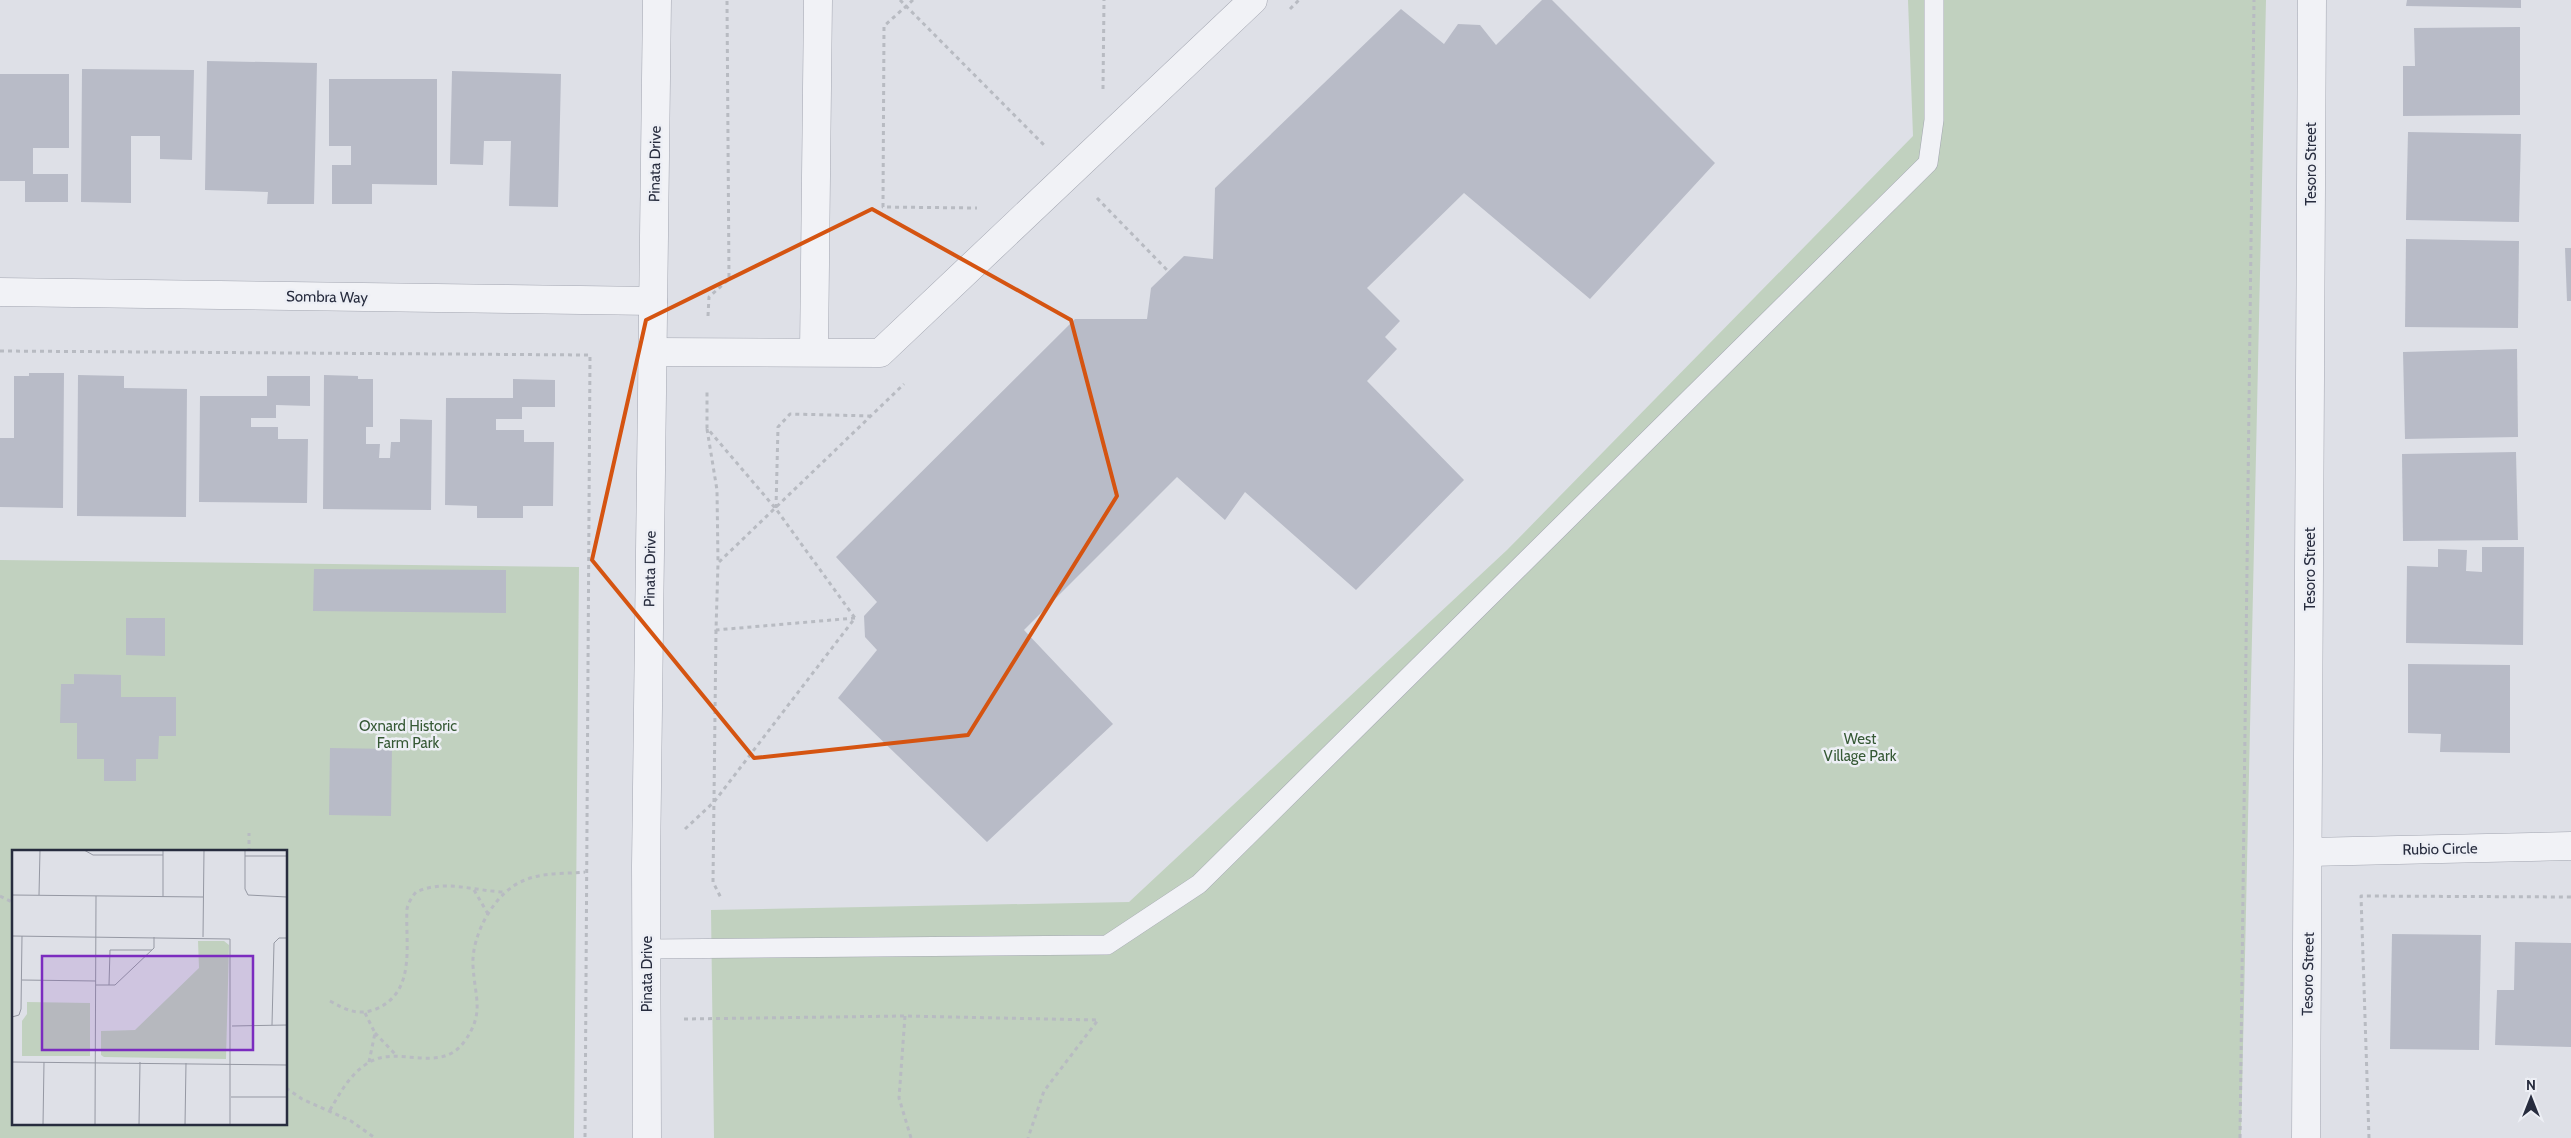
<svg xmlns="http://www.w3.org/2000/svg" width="2571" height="1138" font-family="Cabin,sans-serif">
  <rect width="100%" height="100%" fill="#dee0e7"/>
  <g fill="#c1d1bf" fill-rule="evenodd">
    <polygon points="1908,0 2266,0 2241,1138 714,1138 711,910 1129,902 1507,550 1913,136"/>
    <path d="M 0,560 L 579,567 L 574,1138 L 0,1138 ZM 14,852 L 286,852 L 286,1124 L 14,1124 Z"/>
  </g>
  <g fill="#b8bbc7">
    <polygon points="1542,0 1552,0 1715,163 1590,299 1464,193 1367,288 1400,321 1385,337 1397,349 1367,381 1464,480 1356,590 1245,492 1225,520 1177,477 1024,630 1113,724 987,842 838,698 877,650 865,637 864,616 877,602 836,557 1075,319 1147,319 1151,288 1184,256 1213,259 1215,188 1401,9 1444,44 1458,24 1480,25 1496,45"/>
    <polygon points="2407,0 2521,0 2521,8 2406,6"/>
    <polygon points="2520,27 2520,115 2403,116 2403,66 2415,66 2414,28"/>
    <polygon points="207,61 317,63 314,204 267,204 268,192 205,190"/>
    <polygon points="82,69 194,70 192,160 160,159 160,136 131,136 131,203 81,202"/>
    <polygon points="452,71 561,74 558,207 509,206 511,141 484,141 483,165 450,164"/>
    <polygon points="0,74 69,74 69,148 33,148 33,174 68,174 68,202 25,202 25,181 0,181"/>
    <polygon points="329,79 437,79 437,185 372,184 372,204 332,204 332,165 351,165 351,146 329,146"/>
    <polygon points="2408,132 2521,134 2519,222 2406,220"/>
    <polygon points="2406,239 2519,241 2518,328 2405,327"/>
    <polygon points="2565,248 2571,248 2571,301 2567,301"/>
    <polygon points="2517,349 2518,437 2405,439 2403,352"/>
    <polygon points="29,373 64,373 63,508 0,507 0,438 14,438 14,376 29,376"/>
    <polygon points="78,375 124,376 124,388 187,389 186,517 77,516"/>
    <polygon points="324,375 358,376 358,379 373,379 373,427 366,427 366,444 380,444 379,458 390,458 391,442 400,442 400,419 432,420 431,510 323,509"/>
    <polygon points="267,376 310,376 310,406 276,405 276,418 251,418 251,427 278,427 278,439 308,439 307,503 199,502 200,396 267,396"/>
    <polygon points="513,379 555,380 555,407 522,407 522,419 496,419 496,430 524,430 524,442 554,442 553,506 523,506 523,518 477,518 477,506 445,505 446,398 513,398"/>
    <polygon points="2516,452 2518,540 2403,541 2402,454"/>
    <polygon points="2482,547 2524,547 2523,645 2406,643 2407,566 2438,567 2438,549 2467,550 2466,571 2482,572"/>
    <polygon points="314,569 506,570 506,613 313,611"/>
    <polygon points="126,618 165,618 165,656 126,655"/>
    <polygon points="2408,664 2510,665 2510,753 2440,752 2441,734 2408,733"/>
    <polygon points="74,674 121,675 121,697 176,697 176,736 159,736 158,759 136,759 136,781 104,781 104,759 77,759 77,723 60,723 61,684 74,684"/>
    <polygon points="330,748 392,749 391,816 329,815"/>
    <polygon points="2392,934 2481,935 2479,1050 2390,1049"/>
    <polygon points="2515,942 2571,943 2571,1047 2495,1045 2497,990 2514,990"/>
  </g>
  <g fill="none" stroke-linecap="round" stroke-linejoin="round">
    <g stroke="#a3a6b1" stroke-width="20">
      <polyline id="service" points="647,949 1107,945 1199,884 1928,163 1934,120 1934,0"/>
    </g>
    <g stroke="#a3a6b1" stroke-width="29">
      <g id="minor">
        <polyline points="0,292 653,301"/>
        <polyline points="653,352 880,353 1253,0"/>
        <polyline points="814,352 818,0"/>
        <polyline points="2309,852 2571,846"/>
        <polyline points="647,1138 646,866 657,0"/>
        <polyline points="2306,1138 2312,0"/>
      </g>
    </g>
    <g stroke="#b8bbc2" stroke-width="3" stroke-dasharray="4 4" stroke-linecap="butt">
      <polyline points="900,0 1045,146"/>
      <polyline points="913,0 884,26 883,207 977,208"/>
      <polyline points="1290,9 1299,0"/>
      <polyline points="1103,89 1104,0"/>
      <polyline points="1097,198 1168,271"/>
      <polyline points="708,316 709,297 729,279 727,0"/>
      <polyline points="0,351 590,355 585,1138"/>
      <polyline points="707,429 717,490 718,562"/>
      <polyline points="776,508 778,427 790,414 871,416"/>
      <polyline points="855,618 716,630 718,563 904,384"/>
      <polyline points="716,630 713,882 721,898"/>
      <polyline points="685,829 714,802 855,618 776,509 707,428 707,389"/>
      <polyline points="249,852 249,833"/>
      <polyline points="474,890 488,914"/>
      <polyline points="0,896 14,903"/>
      <path d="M 330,1001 C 346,1010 358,1016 376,1009 C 417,992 405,943 407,909 C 408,903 412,897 416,892 C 445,879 473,891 505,892"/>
      <polyline points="365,1013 375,1033 369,1062"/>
      <polyline points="905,1016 899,1098 911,1138"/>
      <polyline points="684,1019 905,1016 1098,1020 1044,1091 1028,1138"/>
      <polyline points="375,1033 396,1055"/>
      <polyline points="286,1088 302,1099 351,1121 375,1138"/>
      <path d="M 330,1110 C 340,1093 350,1074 368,1063 C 397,1044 440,1075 464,1042 C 485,1013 475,999 473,966 C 471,935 495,891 525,880 C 544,872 566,874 585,872"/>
      <polyline points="2240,1138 2254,0"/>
      <polyline points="2369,1138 2361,896 2571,897"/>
    </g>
    <use href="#service" stroke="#f1f2f6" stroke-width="19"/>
    <use href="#minor" stroke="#f1f2f6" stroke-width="28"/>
  </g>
  <path fill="none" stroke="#d55411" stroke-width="4" stroke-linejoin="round" d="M 872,209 L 1071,320 L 1117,496 L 968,735 L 754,758 L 592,560 L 646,320 Z"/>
  <g text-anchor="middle" stroke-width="5" stroke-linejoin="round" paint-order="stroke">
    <g font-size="15" fill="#272c3e" stroke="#edeff5">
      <text transform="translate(655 164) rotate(-89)" y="5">Pinata Drive</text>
      <text transform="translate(2311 164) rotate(-90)" y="5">Tesoro Street</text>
      <text transform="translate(327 297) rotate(1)" y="5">Sombra Way</text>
      <text transform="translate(650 569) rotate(-89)" y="5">Pinata Drive</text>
      <text transform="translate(2310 569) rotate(-90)" y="5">Tesoro Street</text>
      <text transform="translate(2440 849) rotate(-1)" y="5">Rubio Circle</text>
      <text transform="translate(647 974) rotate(-90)" y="5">Pinata Drive</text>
      <text transform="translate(2308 974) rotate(-89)" y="5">Tesoro Street</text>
    </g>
    <g font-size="15" fill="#365935" stroke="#edeff5">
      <text x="408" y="731">Oxnard Historic<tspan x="408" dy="17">Farm Park</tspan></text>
      <text x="1860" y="744">West<tspan x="1860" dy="17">Village Park</tspan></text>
    </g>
  </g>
  <g transform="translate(12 850)">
    <rect width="275" height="275" fill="#dee0e7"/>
    <path d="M 186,91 L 212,91 L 217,95 L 214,209 L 92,207 L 89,205 L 89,181 L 123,180 L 187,118 ZM 15,152 L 78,153 L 78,206 L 10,206 L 10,171 L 15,164 Z" fill="#c1d1bf"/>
    <path fill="none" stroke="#9598a3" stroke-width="1" d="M 72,0 L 81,5 L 151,5M 233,0 L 233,39 L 236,45 L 275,47M 233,6 L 275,6M 0,45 L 191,47M 27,45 L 28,0M 151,47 L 151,0M 0,86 L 218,89 L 218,275M 191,87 L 192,0M 10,130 L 84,131M 84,135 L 103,135 L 142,98 L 142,87M 97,135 L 98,100 L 140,100M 0,167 L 7,165 L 9,159 L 10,86M 260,175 L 262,93 L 267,88 L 275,88M 220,176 L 275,175M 0,212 L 275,215M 219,247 L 275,247M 31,275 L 32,212M 83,275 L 84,46M 127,275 L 128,212M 173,275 L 174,213"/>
    <path fill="#7b2cbf" fill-opacity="0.15" stroke="#7b2cbf" stroke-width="2.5" d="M 30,106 L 241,106 L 241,200 L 30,200 Z"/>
    <rect width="275" height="275" fill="none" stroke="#272c3e" stroke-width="2.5"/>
  </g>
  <g transform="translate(2531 1098)" stroke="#edeff5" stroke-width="4" paint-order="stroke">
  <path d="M0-4L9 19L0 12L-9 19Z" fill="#272c3e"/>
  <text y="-8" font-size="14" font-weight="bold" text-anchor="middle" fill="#272c3e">N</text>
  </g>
</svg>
